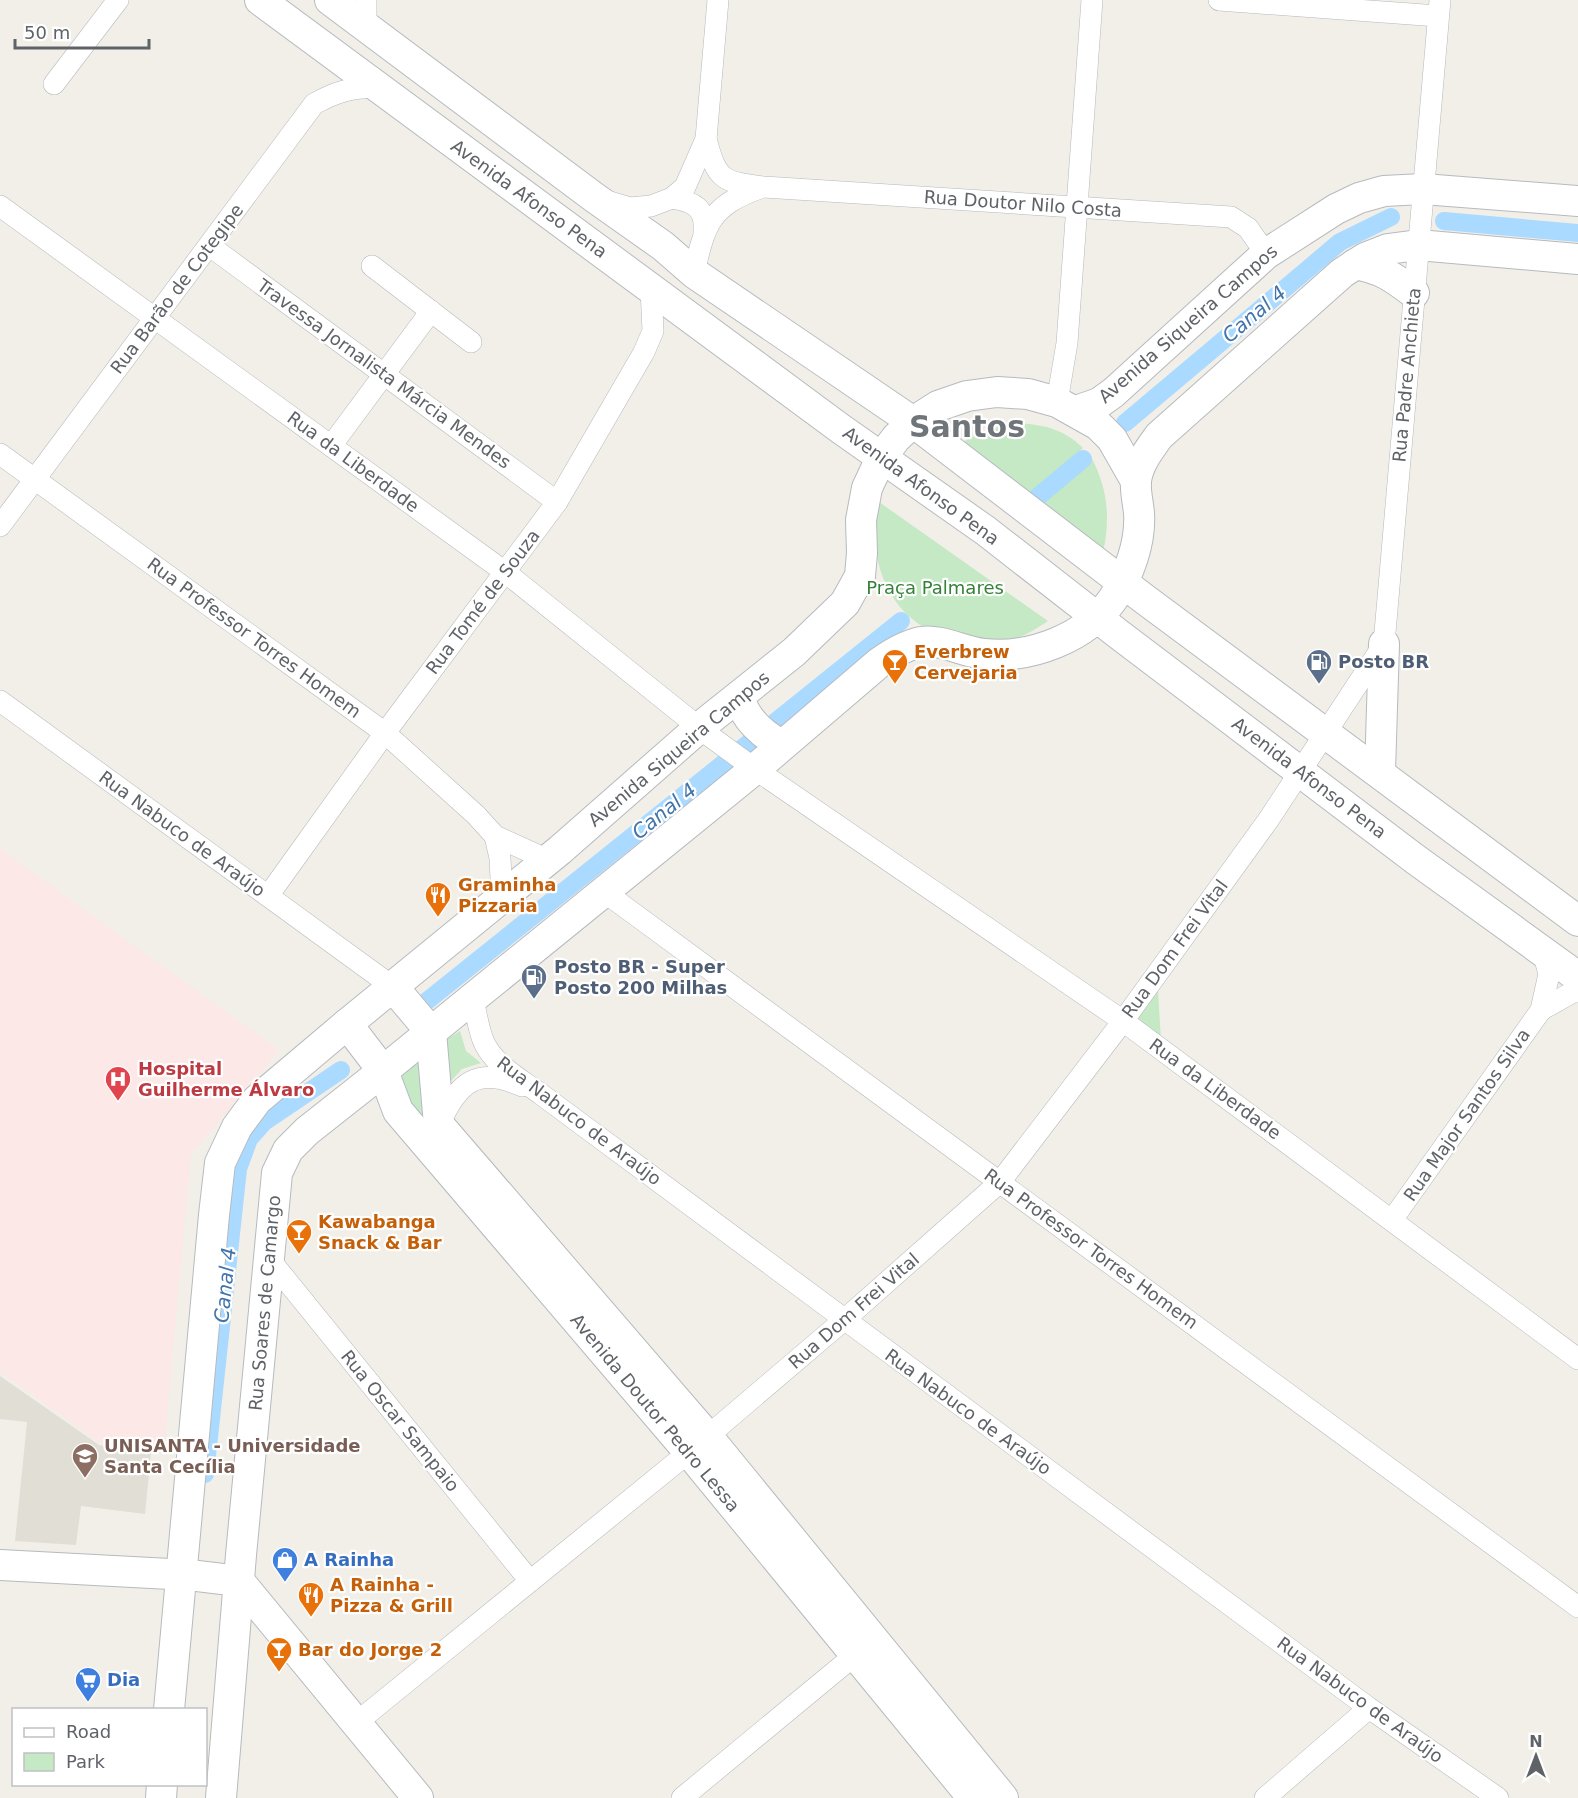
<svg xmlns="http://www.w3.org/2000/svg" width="1578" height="1798" font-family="'DejaVu Sans',sans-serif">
  <rect width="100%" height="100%" fill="#f1efe8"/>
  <polygon fill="#e1ded6" points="0,1376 99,1445 151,1453 145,1514 81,1506 76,1545 15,1541 27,1422 0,1419"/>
  <polygon fill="#fce8e6" points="0,849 279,1050 191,1154 164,1449 101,1443 0,1372"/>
  <g fill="#c5e8c5">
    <path d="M 1015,423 C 1044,425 1062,428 1083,448 L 1024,499 L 954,449 C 972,434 993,428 1015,423 Z"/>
    <path d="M 1091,457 C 1109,490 1111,524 1101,560 L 1032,507 Z"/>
    <path d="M 879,502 L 1048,621 C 1036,629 1025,636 1011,640 C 995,644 981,642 965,639 C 956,638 946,638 938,634 C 885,613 866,554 879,502 Z"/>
    <polygon points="1158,991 1161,1040 1135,1021"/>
    <polygon points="460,1031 466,1051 481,1063 462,1069 449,1083 444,1041"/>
    <polygon points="418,1062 428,1128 404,1104 396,1077"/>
  </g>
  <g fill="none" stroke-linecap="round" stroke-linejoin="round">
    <g stroke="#aadaff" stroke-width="18">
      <polyline points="1444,221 1578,233"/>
      <polyline points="1125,423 1340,242 1391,217"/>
      <polyline points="1034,500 1083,459"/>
      <polyline points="427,1001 901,621"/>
      <polyline points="205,1474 238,1169 249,1139 264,1122 341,1070"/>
    </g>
    <g stroke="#b5b8bc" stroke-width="22">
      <g id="street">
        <polyline points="366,0 366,27"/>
        <polyline points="1219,0 1438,16"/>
        <polyline points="54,84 118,0"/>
        <path d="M 706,139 C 717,181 723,182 764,187 L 1231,217 L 1248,228 L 1266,254"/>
        <path d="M 672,198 C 695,202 706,208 704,233"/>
        <polyline points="607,201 630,208 651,206 672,198 685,187 706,139 718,0"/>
        <polyline points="0,206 505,572 711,737 755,769 1123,1021 1578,1359"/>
        <polyline points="210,246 557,502"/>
        <polyline points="372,266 471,342"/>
        <path d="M 694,273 C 705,224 710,206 760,188"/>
        <polyline points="1057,402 1067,343 1092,0"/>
        <polyline points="331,446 431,311"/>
        <polyline points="0,454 385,733 476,815 495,836 548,860"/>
        <path d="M 0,526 L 314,104 C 337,91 351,88 376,87"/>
        <polyline points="0,701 393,987"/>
        <polyline points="495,836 500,858 502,898"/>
        <polyline points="603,891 1578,1607"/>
        <polyline points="268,896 385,733 557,502 644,352 653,331 651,288"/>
        <path d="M 473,999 C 476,1012 478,1027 483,1040 C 492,1064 522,1080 542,1095 L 1369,1708 L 1498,1798"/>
        <polyline points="1541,1010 1573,992 1578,992"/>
        <path d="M 440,1123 C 458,1082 478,1066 522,1086"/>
        <polyline points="1392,1220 1541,1010 1549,974 1543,952"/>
        <polyline points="270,1260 530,1581"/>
        <polyline points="356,1723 689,1452 844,1320 1000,1182 1123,1021 1269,819 1384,644 1440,0"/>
        <polyline points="682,1798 855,1655"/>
        <polyline points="1265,1798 1369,1708"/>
      </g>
    </g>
    <g stroke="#b6babf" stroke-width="32">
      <g id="secondary">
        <polyline points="260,0 841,429 986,531 1117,633 1415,859 1578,977"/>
        <polyline points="330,0 595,198 663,246 694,273 913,422 1143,598 1578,921"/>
        <path d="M 1355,264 C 1382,269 1393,277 1414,293"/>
        <polyline points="1076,411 1099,403 1113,393 1266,254 1336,209 1359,198 1384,191 1423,189 1578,201"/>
        <path d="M 739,697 C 745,719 763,735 782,745"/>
        <polyline points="1380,772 1384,644"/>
        <polyline points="393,987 431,1032 439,1125 708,1437 1003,1798"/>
        <polyline points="347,1024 383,1071 398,1111 689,1452 973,1798"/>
        <polyline points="0,1565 189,1575 239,1581 418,1798"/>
        <polyline points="169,1710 214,1215 220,1163 237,1127 257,1100 347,1024 560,850 700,727 794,652 845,603 860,576 862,553 861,520 867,488 881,458 896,438 913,422 938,406 967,396 997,392 1028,394 1057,402 1098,425 1112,439 1136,481"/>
        <polyline points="161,1798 162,1784"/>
        <path d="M 221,1798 L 241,1555 L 277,1173 L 288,1150 L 307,1131 L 383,1071 L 755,769 L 880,662 C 893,653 906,645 921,642 C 942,639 963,652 984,654 C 1030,659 1086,638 1113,599 C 1129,575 1141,542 1139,513 C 1138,502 1135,491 1136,481 C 1138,464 1149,450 1159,436 L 1342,273 L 1365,258 L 1388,249 L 1418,245 L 1578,259"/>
      </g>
    </g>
    <use href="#street" stroke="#fff" stroke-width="21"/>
    <use href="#secondary" stroke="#fff" stroke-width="30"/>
  </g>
  <defs>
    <g id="bar-pin" transform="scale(1.35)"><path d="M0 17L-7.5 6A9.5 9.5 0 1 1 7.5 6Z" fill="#e8710a" stroke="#fff"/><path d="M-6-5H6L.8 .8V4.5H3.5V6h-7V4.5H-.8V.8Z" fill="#fff"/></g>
    <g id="fuel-pin" transform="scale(1.35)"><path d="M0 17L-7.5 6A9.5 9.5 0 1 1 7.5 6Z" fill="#5c6f8a" stroke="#fff"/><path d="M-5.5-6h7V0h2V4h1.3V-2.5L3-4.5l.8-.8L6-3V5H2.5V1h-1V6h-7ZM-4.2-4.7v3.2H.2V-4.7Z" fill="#fff"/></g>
    <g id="restaurant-pin" transform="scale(1.35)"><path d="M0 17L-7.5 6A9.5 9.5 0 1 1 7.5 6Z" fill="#e8710a" stroke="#fff"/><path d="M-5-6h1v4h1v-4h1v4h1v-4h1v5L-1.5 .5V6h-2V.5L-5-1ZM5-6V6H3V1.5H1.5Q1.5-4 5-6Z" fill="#fff"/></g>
    <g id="hospital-pin" transform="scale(1.35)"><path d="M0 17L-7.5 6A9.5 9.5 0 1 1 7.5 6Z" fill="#e0444e" stroke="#fff"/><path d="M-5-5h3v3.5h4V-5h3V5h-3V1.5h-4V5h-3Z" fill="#fff"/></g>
    <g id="university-pin" transform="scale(1.35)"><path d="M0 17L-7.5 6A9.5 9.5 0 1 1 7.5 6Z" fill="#8d6e63" stroke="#fff"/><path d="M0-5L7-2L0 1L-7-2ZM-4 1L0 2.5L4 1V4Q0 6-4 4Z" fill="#fff"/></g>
    <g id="shop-pin" transform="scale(1.35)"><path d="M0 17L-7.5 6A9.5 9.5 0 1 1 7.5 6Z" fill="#3f7fe0" stroke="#fff"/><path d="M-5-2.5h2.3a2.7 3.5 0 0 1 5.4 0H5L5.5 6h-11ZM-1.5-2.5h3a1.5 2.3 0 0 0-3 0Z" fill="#fff"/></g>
    <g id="supermarket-pin" transform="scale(1.35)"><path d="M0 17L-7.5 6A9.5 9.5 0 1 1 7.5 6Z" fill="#3f7fe0" stroke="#fff"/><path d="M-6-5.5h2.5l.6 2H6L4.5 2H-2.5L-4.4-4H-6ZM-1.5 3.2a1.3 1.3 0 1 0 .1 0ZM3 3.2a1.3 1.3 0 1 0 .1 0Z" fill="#fff"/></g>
  </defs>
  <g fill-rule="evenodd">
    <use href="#bar-pin" x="895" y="662"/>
    <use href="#fuel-pin" x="1319" y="662"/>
    <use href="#restaurant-pin" x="438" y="895"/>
    <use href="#fuel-pin" x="534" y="977"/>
    <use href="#hospital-pin" x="118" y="1079"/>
    <use href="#bar-pin" x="299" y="1232"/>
    <use href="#university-pin" x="85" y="1456"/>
    <use href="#shop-pin" x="285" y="1560"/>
    <use href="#restaurant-pin" x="311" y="1595"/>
    <use href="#bar-pin" x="279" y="1650"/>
    <use href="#supermarket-pin" x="88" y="1680"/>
  </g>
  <g text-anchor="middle" stroke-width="4.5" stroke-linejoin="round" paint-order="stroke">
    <g font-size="18" fill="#5f6368" stroke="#fff">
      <text transform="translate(529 199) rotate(36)" y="6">Avenida Afonso Pena</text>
      <text transform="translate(1023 204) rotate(4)" y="6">Rua Doutor Nilo Costa</text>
      <text transform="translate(177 289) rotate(-53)" y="6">Rua Barão de Cotegipe</text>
      <text transform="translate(1188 324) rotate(-41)" y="6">Avenida Siqueira Campos</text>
      <text transform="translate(384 374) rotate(36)" y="6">Travessa Jornalista Márcia Mendes</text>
      <text transform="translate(1407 375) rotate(-85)" y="6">Rua Padre Anchieta</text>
      <text transform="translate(353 462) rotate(36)" y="6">Rua da Liberdade</text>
      <text transform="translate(921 486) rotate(36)" y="6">Avenida Afonso Pena</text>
      <text transform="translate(483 602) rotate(-53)" y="6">Rua Tomé de Souza</text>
      <text transform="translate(254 638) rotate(36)" y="6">Rua Professor Torres Homem</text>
      <text transform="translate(679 749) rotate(-40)" y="6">Avenida Siqueira Campos</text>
      <text transform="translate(1309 778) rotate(37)" y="6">Avenida Afonso Pena</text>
      <text transform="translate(182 834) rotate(36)" y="6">Rua Nabuco de Araújo</text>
      <text transform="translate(1175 949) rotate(-54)" y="6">Rua Dom Frei Vital</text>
      <text transform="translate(1215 1089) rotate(36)" y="6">Rua da Liberdade</text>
      <text transform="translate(1467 1115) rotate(-55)" y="6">Rua Major Santos Silva</text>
      <text transform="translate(579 1121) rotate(37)" y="6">Rua Nabuco de Araújo</text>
      <text transform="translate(1091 1249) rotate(36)" y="6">Rua Professor Torres Homem</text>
      <text transform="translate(265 1303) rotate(-85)" y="6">Rua Soares de Camargo</text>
      <text transform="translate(854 1311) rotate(-41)" y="6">Rua Dom Frei Vital</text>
      <text transform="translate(968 1412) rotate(36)" y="6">Rua Nabuco de Araújo</text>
      <text transform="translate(655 1413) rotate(50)" y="6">Avenida Doutor Pedro Lessa</text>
      <text transform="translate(400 1421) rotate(51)" y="6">Rua Oscar Sampaio</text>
      <text transform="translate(1360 1700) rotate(36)" y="6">Rua Nabuco de Araújo</text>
    </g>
    <g font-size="18" fill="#348238" stroke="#fff">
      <text x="935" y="594">Praça Palmares</text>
    </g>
    <g font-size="18" font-weight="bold" fill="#c56008" stroke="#fff" text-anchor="start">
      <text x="914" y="658">Everbrew<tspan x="914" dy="21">Cervejaria</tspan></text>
      <text x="458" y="891">Graminha<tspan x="458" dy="21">Pizzaria</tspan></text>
      <text x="318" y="1228">Kawabanga<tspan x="318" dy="21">Snack &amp; Bar</tspan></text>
      <text x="330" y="1591">A Rainha -<tspan x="330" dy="21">Pizza &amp; Grill</tspan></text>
      <text x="298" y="1656">Bar do Jorge 2</text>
    </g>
    <g font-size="18" font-weight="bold" fill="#4e5e75" stroke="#fff" text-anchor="start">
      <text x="1338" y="668">Posto BR</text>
      <text x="554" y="973">Posto BR - Super<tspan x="554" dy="21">Posto 200 Milhas</tspan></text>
    </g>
    <g font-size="18" font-weight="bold" fill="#be3a42" stroke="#fff" text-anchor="start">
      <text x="138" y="1075">Hospital<tspan x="138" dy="21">Guilherme Álvaro</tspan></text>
    </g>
    <g font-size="18" font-weight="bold" fill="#785e54" stroke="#fff" text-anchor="start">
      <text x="104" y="1452">UNISANTA - Universidade<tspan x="104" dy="21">Santa Cecília</tspan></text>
    </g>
    <g font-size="18" font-weight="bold" fill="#366cbe" stroke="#fff" text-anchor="start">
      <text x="304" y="1566">A Rainha</text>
      <text x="107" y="1686">Dia</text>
    </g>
    <g font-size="20" font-style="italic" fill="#4174aa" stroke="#fff">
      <text transform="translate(1254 314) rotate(-40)" y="7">Canal 4</text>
      <text transform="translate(664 811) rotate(-39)" y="7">Canal 4</text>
      <text transform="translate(225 1285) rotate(-84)" y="7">Canal 4</text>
    </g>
    <g font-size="30" font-weight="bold" fill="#70757a" stroke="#fff">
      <text x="967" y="437">Santos</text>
    </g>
  </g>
  <rect x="12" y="1708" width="195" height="78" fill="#ffffff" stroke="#bfc1c3" stroke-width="1.5"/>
  <rect x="24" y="1728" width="30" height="9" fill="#ffffff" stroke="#bfc1c3" stroke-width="1.5"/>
  <text x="66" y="1738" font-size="18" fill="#5f6368">Road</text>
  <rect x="24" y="1753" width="30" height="18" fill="#c5e8c5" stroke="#bfc1c3" stroke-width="1.5"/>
  <text x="66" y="1768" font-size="18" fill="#5f6368">Park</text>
  <g transform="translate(1536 1756)" stroke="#ffffff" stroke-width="4.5" paint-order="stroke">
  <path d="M0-4.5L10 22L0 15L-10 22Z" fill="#5f6368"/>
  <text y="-9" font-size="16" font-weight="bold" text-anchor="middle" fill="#5f6368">N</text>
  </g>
  <path d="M15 39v9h134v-9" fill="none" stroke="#5f6368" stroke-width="3"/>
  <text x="24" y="39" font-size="18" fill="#5f6368" stroke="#ffffff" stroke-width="4.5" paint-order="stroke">50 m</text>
</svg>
